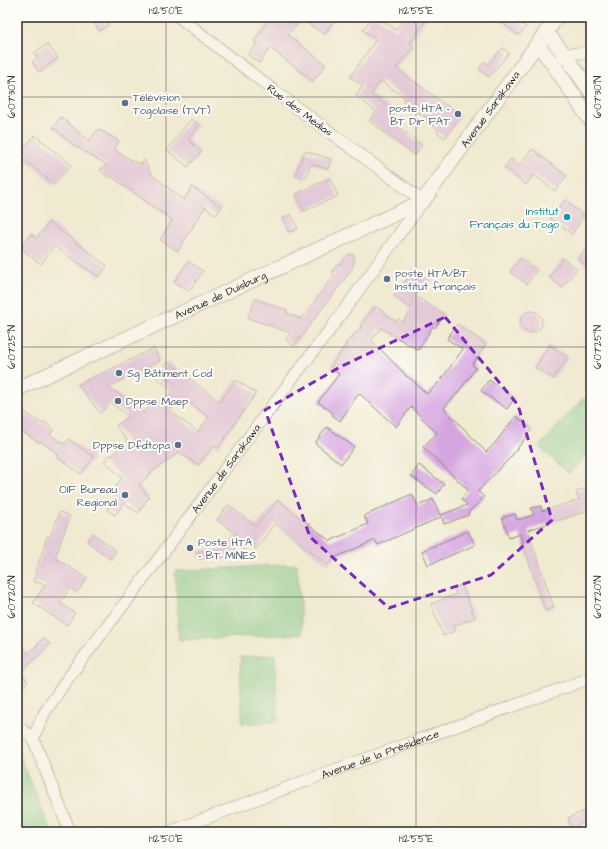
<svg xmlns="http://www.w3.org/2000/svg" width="608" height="849" font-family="'Architects Daughter',sans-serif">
  <rect width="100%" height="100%" fill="#fdfcf7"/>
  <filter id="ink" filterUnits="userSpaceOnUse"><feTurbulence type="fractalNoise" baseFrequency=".025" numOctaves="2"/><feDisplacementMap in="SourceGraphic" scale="8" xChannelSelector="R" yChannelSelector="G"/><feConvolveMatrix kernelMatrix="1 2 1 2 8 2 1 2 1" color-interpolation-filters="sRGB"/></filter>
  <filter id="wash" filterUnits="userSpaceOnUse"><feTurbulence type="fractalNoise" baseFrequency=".012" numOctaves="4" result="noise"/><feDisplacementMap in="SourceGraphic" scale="16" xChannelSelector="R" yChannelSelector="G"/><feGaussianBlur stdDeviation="0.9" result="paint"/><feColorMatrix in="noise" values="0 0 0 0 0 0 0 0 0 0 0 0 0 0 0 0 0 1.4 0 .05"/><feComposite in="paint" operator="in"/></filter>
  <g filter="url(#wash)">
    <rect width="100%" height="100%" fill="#f0ead1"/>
    <g fill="#78c687" stroke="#527859">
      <polygon points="583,398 591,405 591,450 569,474 539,447"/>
      <polygon points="297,564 302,634 179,640 175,571"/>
      <polygon points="275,655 278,722 242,724 240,657"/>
      <polygon points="17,749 52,832 17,832"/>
    </g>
    <g id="blocks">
      <g fill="#d5a5e0" fill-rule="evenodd">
        <polygon points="91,17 104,17 109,25 99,31"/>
        <polygon points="271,17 336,17 324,34 302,20 287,34 326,65 313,81 270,48 259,63 248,55 257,43 254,41"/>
        <polygon points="372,17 377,17 396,30 405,17 428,17 410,43 414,46 396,68 461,116 445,138 437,132 439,130 426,121 428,119 403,101 405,98 381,81 371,94 396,113 390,121 422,145 415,155 369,121 376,112 356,96 363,86 350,77 376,40 363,30"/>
        <polygon points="494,17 512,17 526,27 519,35"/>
        <polygon points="47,44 58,58 39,72 32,62 38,58 34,53"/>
        <polygon points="503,48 509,53 489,77 479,69 484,62 488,64"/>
        <polygon points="61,117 89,141 98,129 119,141 114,150 138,164 140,162 141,165 144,160 152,175 184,200 192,187 222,207 216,215 205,207 178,251 160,240 172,220 112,177 108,178 100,170 107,165 73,145 53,127"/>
        <polygon points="191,119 199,125 188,139 201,152 188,167 167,150"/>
        <polygon points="35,135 71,165 54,185 18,154"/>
        <polygon points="532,149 567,176 555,191 534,175 526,185 504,167 511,159 519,166"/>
        <polygon points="305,151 331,159 328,169 311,164 305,179 295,175"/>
        <polygon points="330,178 338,196 304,211 296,194"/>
        <polygon points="565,200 584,216 572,234 550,218"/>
        <polygon points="291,214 298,229 289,232 283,218"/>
        <polygon points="49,222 107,266 99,277 54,246 41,264 20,248 31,234 36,239"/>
        <polygon points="591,242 591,269 578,259"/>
        <polygon points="350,254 353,256 355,259 352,269 294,346 286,339 291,333 248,318 255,299 287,310 286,313 301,319 334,275 332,273 334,271 332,270 339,263 341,264 345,257"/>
        <polygon points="520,258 537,270 527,284 510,272"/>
        <polygon points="563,258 577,269 562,288 549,277"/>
        <polygon points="188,261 203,271 189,291 174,282"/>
        <polygon points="414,269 428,279 415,296 444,314 435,328 433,326 418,350 381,328 371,340 405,374 405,375 412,380 427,394 441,380 463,349 447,339 457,324 486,344 472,365 476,368 457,394 444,408 486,452 495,443 516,416 532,429 510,458 478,491 484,497 468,513 469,515 444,524 441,515 467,505 461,499 468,490 423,447 437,433 411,407 396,427 359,393 340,421 332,415 333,413 318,402 339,374 330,367 346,345 345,344 362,327 360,326 376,306 396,322 398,319 403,322 412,309 394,296"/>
        <circle cx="531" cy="322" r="11"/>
        <polygon points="549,345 568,357 553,379 535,368"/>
        <path d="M 154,348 L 160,361 L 108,387 L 144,413 L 155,399 L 162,405 L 173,390 L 156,377 L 168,362 L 220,402 L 236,380 L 256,393 L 218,448 L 214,445 L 198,465 L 179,452 L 152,472 L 139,485 L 149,497 L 138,513 L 124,503 L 115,515 L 107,510 L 116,497 L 111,493 L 122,478 L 104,461 L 110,455 L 112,456 L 127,440 L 116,426 L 129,416 L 111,403 L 100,413 L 78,385 ZM 182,397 L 209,417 L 198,432 L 170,411 Z"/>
        <polygon points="489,380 515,398 507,409 481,391"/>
        <polygon points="24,412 43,424 44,422 54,429 50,435 65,444 69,439 94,457 81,474 56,456 58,454 40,441 39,443 17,428 17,423"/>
        <polygon points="327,427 354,447 341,464 315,443"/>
        <polygon points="419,465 444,484 437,494 411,476"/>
        <polygon points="591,487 591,510 528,530 554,608 545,611 520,534 509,538 502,518 515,514 517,520 534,515 531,508 541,506 542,511 579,500 576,492"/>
        <polygon points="412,494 418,506 433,499 441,517 378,545 375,540 334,558 328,565 275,523 256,549 249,544 244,550 234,543 235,557 199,559 198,551 225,549 236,534 217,520 228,505 256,526 278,500 330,541 368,524 364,516"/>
        <polygon points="60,512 70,516 55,558 87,578 77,593 70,588 60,603 75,613 67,625 33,603 45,585 33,581 37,572 35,572 44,548 43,548 47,536 50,537"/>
        <polygon points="468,531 475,545 428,565 422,551"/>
        <polygon points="93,533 116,551 110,559 87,541"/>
        <polygon points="462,585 475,618 453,626 455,631 443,636 431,604 456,594 454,588"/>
        <polygon points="44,638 50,644 20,674 28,681 23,687 17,683 17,643 28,654"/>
        <polygon points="587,810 591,821 571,828 568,818"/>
      </g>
    </g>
  </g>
  <g filter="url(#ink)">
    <use href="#blocks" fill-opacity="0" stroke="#8e8a7e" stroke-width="1"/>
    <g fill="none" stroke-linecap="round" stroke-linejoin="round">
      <g stroke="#8e8a7e" stroke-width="13">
        <g id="minor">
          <path d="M 560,59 C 570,52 579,52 591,54"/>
          <polyline points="17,726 33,738 70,832"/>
          <path id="s1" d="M 33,738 L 45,712 L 68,678 L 163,553 L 283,391 L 332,327 L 423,201 L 277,93 L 179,17"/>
          <path id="s2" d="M 169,832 L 343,767 L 591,678"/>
        </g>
      </g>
      <g stroke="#8e8a7e" stroke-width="16">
        <g id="tertiary">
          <polyline points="546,32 565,55 591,92"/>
          <polyline points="537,44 553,64 591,121"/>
          <path id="s3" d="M 17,389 L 423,201 L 557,17"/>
        </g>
      </g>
      <use href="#minor" stroke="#fff" stroke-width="11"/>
      <use href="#tertiary" stroke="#fff" stroke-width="14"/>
    </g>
  </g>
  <path d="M0 0H608V849H0ZM 445,317 L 518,405 L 552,520 L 491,575 L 389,608 L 310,537 L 265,410 L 340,367 Z" fill="#f0ead1" fill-opacity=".55" fill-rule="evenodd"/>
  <path fill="none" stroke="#7b2cbf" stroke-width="3" stroke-dasharray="8 5" stroke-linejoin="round" d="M 445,317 L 518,405 L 552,520 L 491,575 L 389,608 L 310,537 L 265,410 L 340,367 Z"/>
  <path fill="none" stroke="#2b2b2b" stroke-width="1" stroke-opacity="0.45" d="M 166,17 L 166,832M 416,17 L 416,832M 17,97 L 591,97M 17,347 L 591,347M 17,597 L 591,597"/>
  <g fill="#5c6f8a" stroke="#fdfcf7" stroke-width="1.5">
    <circle cx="125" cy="103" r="4"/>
    <circle cx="458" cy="114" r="4"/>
    <circle cx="387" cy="279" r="4"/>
    <circle cx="119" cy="373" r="4"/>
    <circle cx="118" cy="401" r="4"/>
    <circle cx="178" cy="445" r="4"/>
    <circle cx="125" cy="495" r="4"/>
    <circle cx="190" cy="548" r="4"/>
  </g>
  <circle fill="#0f9aa8" stroke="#fdfcf7" stroke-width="1.5" cx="567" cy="217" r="4"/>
  <g text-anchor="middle" stroke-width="4" stroke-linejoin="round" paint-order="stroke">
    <g font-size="11" fill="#4e5e75" stroke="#fdfcf7" text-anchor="start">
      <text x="133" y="101">Télévision<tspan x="133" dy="13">Togolaise (TVT)</tspan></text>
      <text x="450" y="112" text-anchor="end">poste HTA -<tspan x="450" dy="13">BT Dir FAT</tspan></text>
      <text x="395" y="277">poste HTA/BT<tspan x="395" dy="13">Institut français</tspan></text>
      <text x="127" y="377">Sg Bâtiment Cod</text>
      <text x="126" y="405">Dppse Maep</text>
      <text x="170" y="449" text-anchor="end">Dppse Dfdtopa</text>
      <text x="117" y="493" text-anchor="end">OIF Bureau<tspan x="117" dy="13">Regional</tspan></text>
      <text x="198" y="546">Poste HTA<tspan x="198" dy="13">- BT MINES</tspan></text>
    </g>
    <g font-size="11" fill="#2b2b2b" stroke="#fdfcf7">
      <text dy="4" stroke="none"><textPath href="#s3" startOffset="561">Avenue Sarakawa</textPath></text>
      <text transform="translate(300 110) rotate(37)" y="4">Rue des Médias</text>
      <text dy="4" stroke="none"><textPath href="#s3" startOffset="224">Avenue de Duisburg</textPath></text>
      <text dy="4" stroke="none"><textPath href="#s1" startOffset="332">Avenue de Sarakawa</textPath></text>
      <text dy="4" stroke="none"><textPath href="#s2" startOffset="225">Avenue de la Présidence</textPath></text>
    </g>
    <g font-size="11" fill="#0d838f" stroke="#fdfcf7" text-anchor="end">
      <text x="559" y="215">Institut<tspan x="559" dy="13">Français du Togo</tspan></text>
    </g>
  </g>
  <rect width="608" height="849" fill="none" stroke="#fdfcf7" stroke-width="44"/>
  <rect x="22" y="22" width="564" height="805" fill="none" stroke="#2b2b2b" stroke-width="1.5"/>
  <g font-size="10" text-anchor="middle" fill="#2b2b2b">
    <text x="166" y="14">1°12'50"E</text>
    <text x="416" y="14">1°12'55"E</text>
    <text transform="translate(11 97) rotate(-90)" y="4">6°07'30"N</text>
    <text transform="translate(597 97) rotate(-90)" y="4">6°07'30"N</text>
    <text transform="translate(11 347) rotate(-90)" y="4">6°07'25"N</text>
    <text transform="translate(597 347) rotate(-90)" y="4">6°07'25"N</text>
    <text transform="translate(11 597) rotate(-90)" y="4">6°07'20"N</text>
    <text transform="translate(597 597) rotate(-90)" y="4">6°07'20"N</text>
    <text x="166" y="842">1°12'50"E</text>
    <text x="416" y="842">1°12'55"E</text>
  </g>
</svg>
